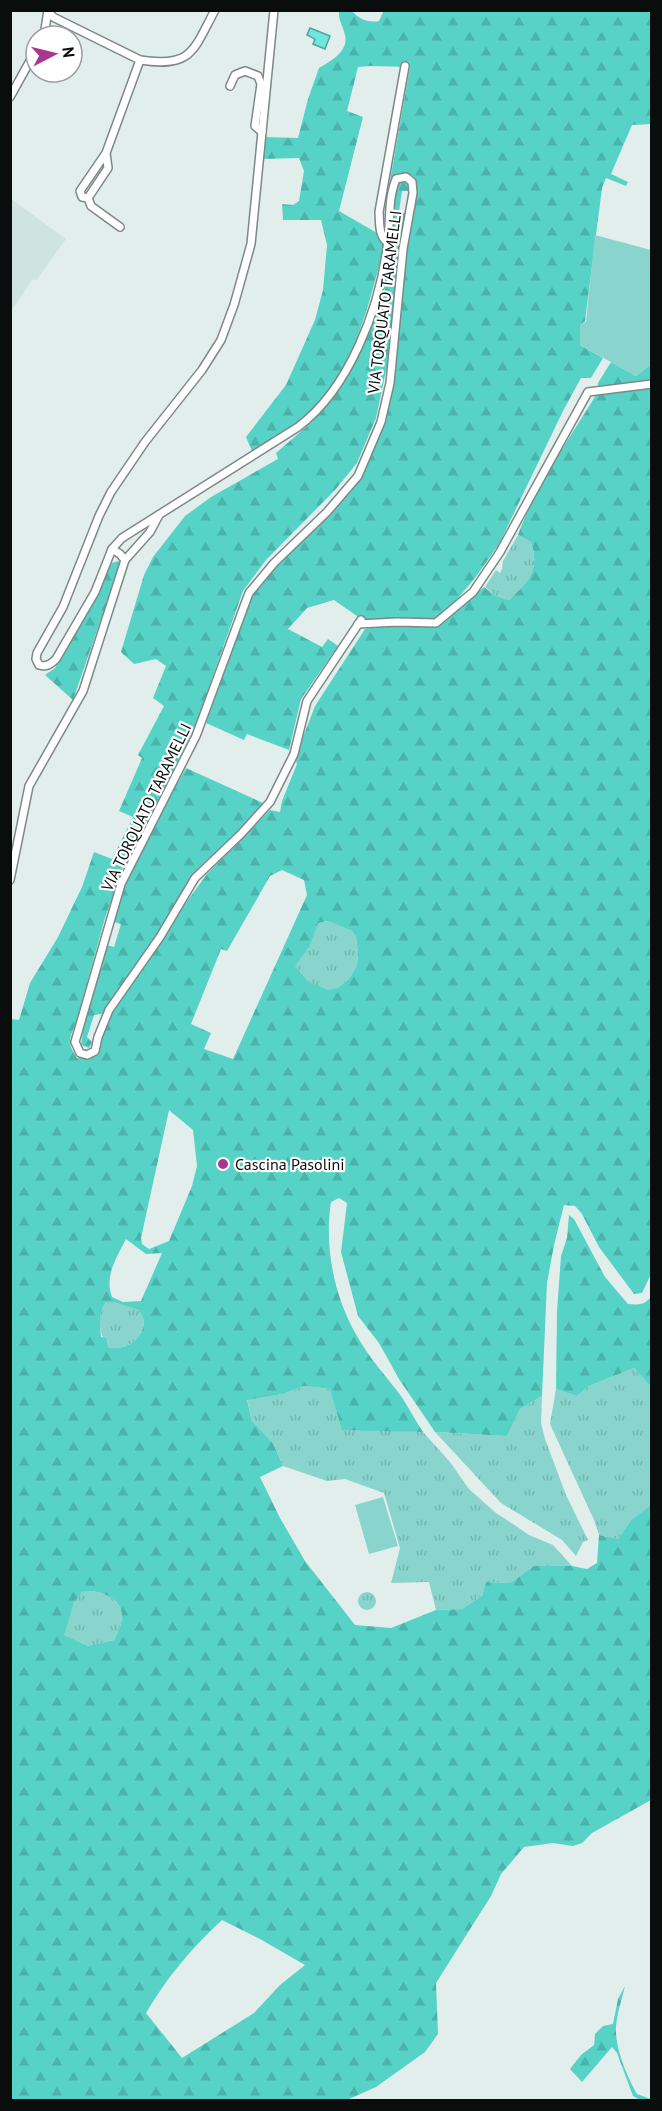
<svg xmlns="http://www.w3.org/2000/svg" width="662" height="2111" font-family="'PT Sans',sans-serif">
  <defs>
    <pattern id="grass-tufts" width="24" height="20" patternUnits="userSpaceOnUse" patternTransform="scale(1.5)"><rect width="24" height="20" fill="#89d5cd"/><path d="M3 7l-1-3M5 7V3M7 7l1-3M15 17l-1-3M17 17v-4M19 17l1-3" fill="none" stroke="#75b6af"/></pattern>
    <pattern id="forest-firs" width="22" height="20" patternUnits="userSpaceOnUse" patternTransform="scale(1.5)"><rect width="22" height="20" fill="#57d2c7"/><path d="M5 1l3.5 6h-7zM16 11l3.5 6h-7z" fill="#4ab3aa"/></pattern>
    <pattern id="water-ripples" width="26" height="14" patternUnits="userSpaceOnUse" patternTransform="scale(1.5)"><rect width="26" height="14" fill="#6ee7dc"/><path d="M2 4q2-2 4 0t4 0M15 11q2-2 4 0t4 0" fill="none" stroke="#5ec5bc"/></pattern>
  </defs>
  <rect width="100%" height="100%" fill="#e2eeec"/>
  <polygon fill="#cfe4e1" points="11,199 66,239 36,281 33,279 11,311"/>
  <g fill="url(#grass-tufts)">
    <path d="M 518,535 L 531,542 C 540,571 529,581 509,600 L 494,595 L 485,587 L 496,570 L 500,573 L 502,569 L 503,561 Z"/>
    <polygon points="328,921 352,931 356,937 358,953 357,965 349,979 337,988 328,991 309,982 295,966 317,923"/>
    <path d="M 106,1302 L 114,1302 L 139,1309 C 141,1314 144,1319 144,1323 C 142,1341 124,1351 108,1347 C 99,1333 96,1316 106,1302 Z"/>
    <polygon points="634,1368 651,1387 651,1505 632,1519 618,1539 599,1535 594,1520 550,1424 556,1389 577,1396 589,1386"/>
    <polygon points="304,1386 330,1389 394,1430 423,1432 450,1462 469,1489 496,1513 513,1524 529,1535 553,1545 572,1566 534,1566 510,1583 486,1582 482,1596 462,1609 436,1610 429,1582 391,1583 400,1548 384,1493 345,1479 327,1481 283,1466 273,1443 252,1421 247,1399 283,1394"/>
    <polygon points="542,1396 541,1423 545,1439 566,1495 588,1540 583,1542 576,1556 562,1540 501,1503 435,1432 507,1436 520,1409"/>
    <path d="M 93,1591 C 123,1598 129,1613 114,1640 L 88,1646 L 63,1635 L 74,1603 L 82,1592 Z"/>
    <circle cx="367" cy="1601" r="9"/>
  </g>
  <g fill="url(#forest-firs)" fill-rule="evenodd">
    <path d="M 384,10 L 651,11 L 651,124 L 632,125 L 611,174 L 628,182 L 626,186 L 606,178 L 602,188 L 585,321 L 580,325 L 580,345 L 603,358 L 591,378 L 581,378 L 563,411 L 499,544 L 475,578 L 453,604 L 434,621 L 399,618 L 364,621 L 334,600 L 307,608 L 288,629 L 322,647 L 328,639 L 338,646 L 301,699 L 289,750 L 247,734 L 244,740 L 206,723 L 251,595 L 298,543 L 336,508 L 357,484 L 372,453 L 385,419 L 393,382 L 409,231 L 416,194 L 414,177 L 407,173 L 395,174 L 390,181 L 410,67 L 370,66 L 358,67 L 347,111 L 363,117 L 339,211 L 377,233 L 384,245 C 371,300 350,383 304,419 C 288,431 269,441 252,451 L 246,437 L 286,385 L 315,320 L 323,290 L 327,245 L 321,220 L 283,220 L 282,204 L 293,205 L 299,201 L 304,171 L 299,158 L 262,159 L 264,137 L 298,138 L 308,99 L 319,68 C 331,61 349,51 345,35 C 343,26 338,20 339,11 L 352,11 C 359,19 368,23 379,21 Z"/>
    <path d="M 401,181 L 408,184 L 409,191 L 402,191 L 399,212 L 405,213 L 388,361 L 376,418 L 357,463 L 335,490 L 266,560 L 243,591 L 197,721 L 168,782 L 126,858 L 105,918 L 76,1023 C 69,1039 67,1043 77,1058 L 88,1058 L 96,1054 L 100,1038 L 115,1006 L 145,966 L 177,915 L 207,874 L 270,810 L 280,812 L 282,801 L 297,764 L 295,758 L 315,706 L 365,629 L 397,624 L 438,626 L 484,587 L 494,595 L 509,600 C 529,581 540,571 531,542 L 518,535 C 535,487 569,439 596,395 L 651,388 L 651,1274 L 642,1293 L 634,1294 L 599,1247 L 582,1214 L 575,1206 L 564,1205 L 554,1245 L 547,1283 L 542,1396 L 520,1409 L 507,1436 L 435,1432 L 399,1379 L 379,1343 L 358,1316 L 341,1252 L 347,1203 L 339,1198 L 331,1202 C 324,1246 334,1297 357,1336 C 369,1358 386,1376 401,1396 C 409,1408 415,1420 423,1432 L 342,1430 L 330,1389 L 304,1386 L 283,1394 L 247,1400 L 252,1421 L 273,1443 L 283,1466 L 260,1477 L 280,1518 L 305,1561 L 355,1625 L 391,1628 L 436,1610 L 462,1609 L 482,1596 L 486,1582 L 510,1583 L 534,1566 L 572,1566 L 587,1569 L 597,1563 L 599,1535 L 618,1539 L 632,1519 L 651,1505 L 651,1800 L 592,1833 L 582,1843 L 573,1846 L 553,1843 L 524,1847 L 501,1874 L 491,1896 L 436,1983 L 438,2034 L 425,2052 L 376,2087 L 347,2100 L 11,2100 L 11,1019 L 19,1020 L 30,983 L 58,937 L 82,887 L 94,852 L 112,859 L 133,817 L 119,811 L 142,758 L 138,755 L 164,706 L 153,698 L 166,666 L 156,659 L 134,664 L 121,652 L 144,575 L 153,557 L 185,516 L 211,497 L 278,459 L 276,453 L 313,421 L 343,382 L 367,333 L 384,287 L 392,242 L 393,200 L 397,184 ZM 282,870 L 304,880 L 307,895 L 233,1059 L 204,1049 L 211,1033 L 191,1024 L 221,949 L 227,951 L 270,876 ZM 328,921 L 352,931 L 356,937 L 358,953 L 357,965 L 349,979 L 337,988 L 328,990 L 309,982 L 295,966 L 309,947 L 318,923 ZM 169,1110 L 193,1130 L 197,1166 L 192,1186 L 169,1241 L 149,1249 L 142,1244 L 141,1238 ZM 126,1239 L 146,1254 L 162,1253 L 141,1301 L 123,1302 L 112,1297 C 104,1276 117,1257 126,1239 ZM 106,1302 L 114,1302 L 139,1310 C 141,1314 144,1319 144,1323 C 142,1341 124,1351 108,1347 L 106,1338 L 101,1337 C 100,1324 98,1313 106,1302 ZM 93,1591 C 123,1598 129,1613 114,1640 L 88,1646 L 64,1635 L 74,1603 L 82,1592 ZM 222,1920 L 260,1939 L 305,1965 L 280,1985 L 254,2013 L 182,2058 L 146,2013 C 169,1975 189,1951 222,1920 Z"/>
    <polygon points="611,362 636,376 651,364 651,382 598,388 598,383"/>
    <polygon points="118,561 120,563 118,570 73,700 45,675 55,668 112,563"/>
    <polygon points="186,768 263,803 248,821 203,864 185,888 157,935 102,1014 94,1015 87,1037 92,1042 89,1048 81,1045 83,1031 107,945 114,947 121,924 114,922 124,885 144,843"/>
    <path d="M 569,1215 L 574,1219 L 605,1277 L 628,1304 C 639,1305 644,1305 651,1297 L 651,1387 L 634,1368 L 589,1386 L 577,1396 L 556,1389 L 557,1311 L 561,1256 L 567,1238 Z"/>
    <path d="M 625,1986 C 622,1999 617,2013 616,2027 C 615,2049 627,2076 637,2094 L 651,2099 L 651,2100 L 640,2100 L 633,2096 L 617,2053 L 612,2047 L 582,2082 L 570,2069 L 581,2055 L 594,2045 L 595,2034 L 603,2026 L 613,2024 L 618,1999 Z"/>
  </g>
  <g fill="#89d5cd">
    <polygon points="595,235 651,250 651,364 636,376 580,345 580,325 586,321"/>
    <polygon points="383,1497 398,1546 369,1554 355,1505"/>
  </g>
  <polygon fill="url(#water-ripples)" stroke="#50a69e" stroke-width="1.5" points="310,28 330,36 325,49 313,44 315,39 307,35"/>
  <g fill="none" stroke-linecap="round" stroke-linejoin="round">
    <g stroke="#7e8887" stroke-width="10">
      <g id="minor">
        <path d="M 47,10 L 53,17 L 140,60 C 192,68 193,51 215,10"/>
        <path d="M 274,10 L 251,244 L 234,305 L 221,340 L 202,370 L 145,442 L 111,492 L 99,516 L 63,607 L 37,653 L 36,659 L 39,665 C 46,667 50,665 56,659 L 95,592 L 112,549 L 122,538 L 298,427 C 349,389 379,309 387,248 C 391,225 387,201 396,179 L 406,177 L 412,182 L 413,193 L 403,249 L 390,383 L 381,422 L 358,476 L 327,512 L 274,563 L 249,593 L 196,736 L 121,884 L 75,1042 L 80,1053 L 87,1055 L 95,1051 L 98,1037 L 109,1010 L 160,937 L 195,878 L 241,834 L 270,802 L 294,754 L 307,701 L 361,620"/>
        <polyline points="44,36 48,10"/>
        <polyline points="230,86 235,75 245,71 258,76 261,84 255,126 262,132"/>
        <polyline points="10,97 36,50"/>
        <polyline points="106,153 108,168 88,198 82,197 80,191 106,153 140,60"/>
        <polyline points="88,198 91,206 120,227"/>
        <path d="M 388,243 C 378,235 380,224 379,212 L 405,66"/>
        <polyline points="112,549 120,554 125,560"/>
        <polyline points="358,624 397,622 436,623 473,592 500,552 588,392 652,384"/>
        <polyline points="10,880 29,786 83,691 125,560 150,532 159,515"/>
      </g>
    </g>
    <use href="#minor" stroke="#fff" stroke-width="7"/>
  </g>
  <circle fill="#a93691" stroke="#fff" stroke-width="2" cx="223" cy="1164" r="6"/>
  <g text-anchor="middle" stroke-width="4.5" stroke-linejoin="round" paint-order="stroke">
    <g font-size="16" fill="#090d0c" stroke="#fff">
      <text transform="translate(384 302) rotate(-83)" y="6">VIA TORQUATO TARAMELLI</text>
      <text transform="translate(146 807) rotate(-64)" y="6">VIA TORQUATO TARAMELLI</text>
    </g>
    <g font-size="16" fill="#090d0c" stroke="#fff" text-anchor="start">
      <text x="235" y="1170">Cascina Pasolini</text>
    </g>
  </g>
  <rect width="662" height="2111" fill="none" stroke="#090d0c" stroke-width="24"/>
  <g transform="translate(54 54) rotate(83)"><circle r="28" fill="#ffffff" stroke="#9d9e9e" stroke-width="1.5"/>
  <path d="M0-4.5L10 22L0 15L-10 22Z" fill="#a93691"/>
  <text y="-9" font-size="16" font-weight="bold" text-anchor="middle" fill="#090d0c">N</text>
  </g>
</svg>
